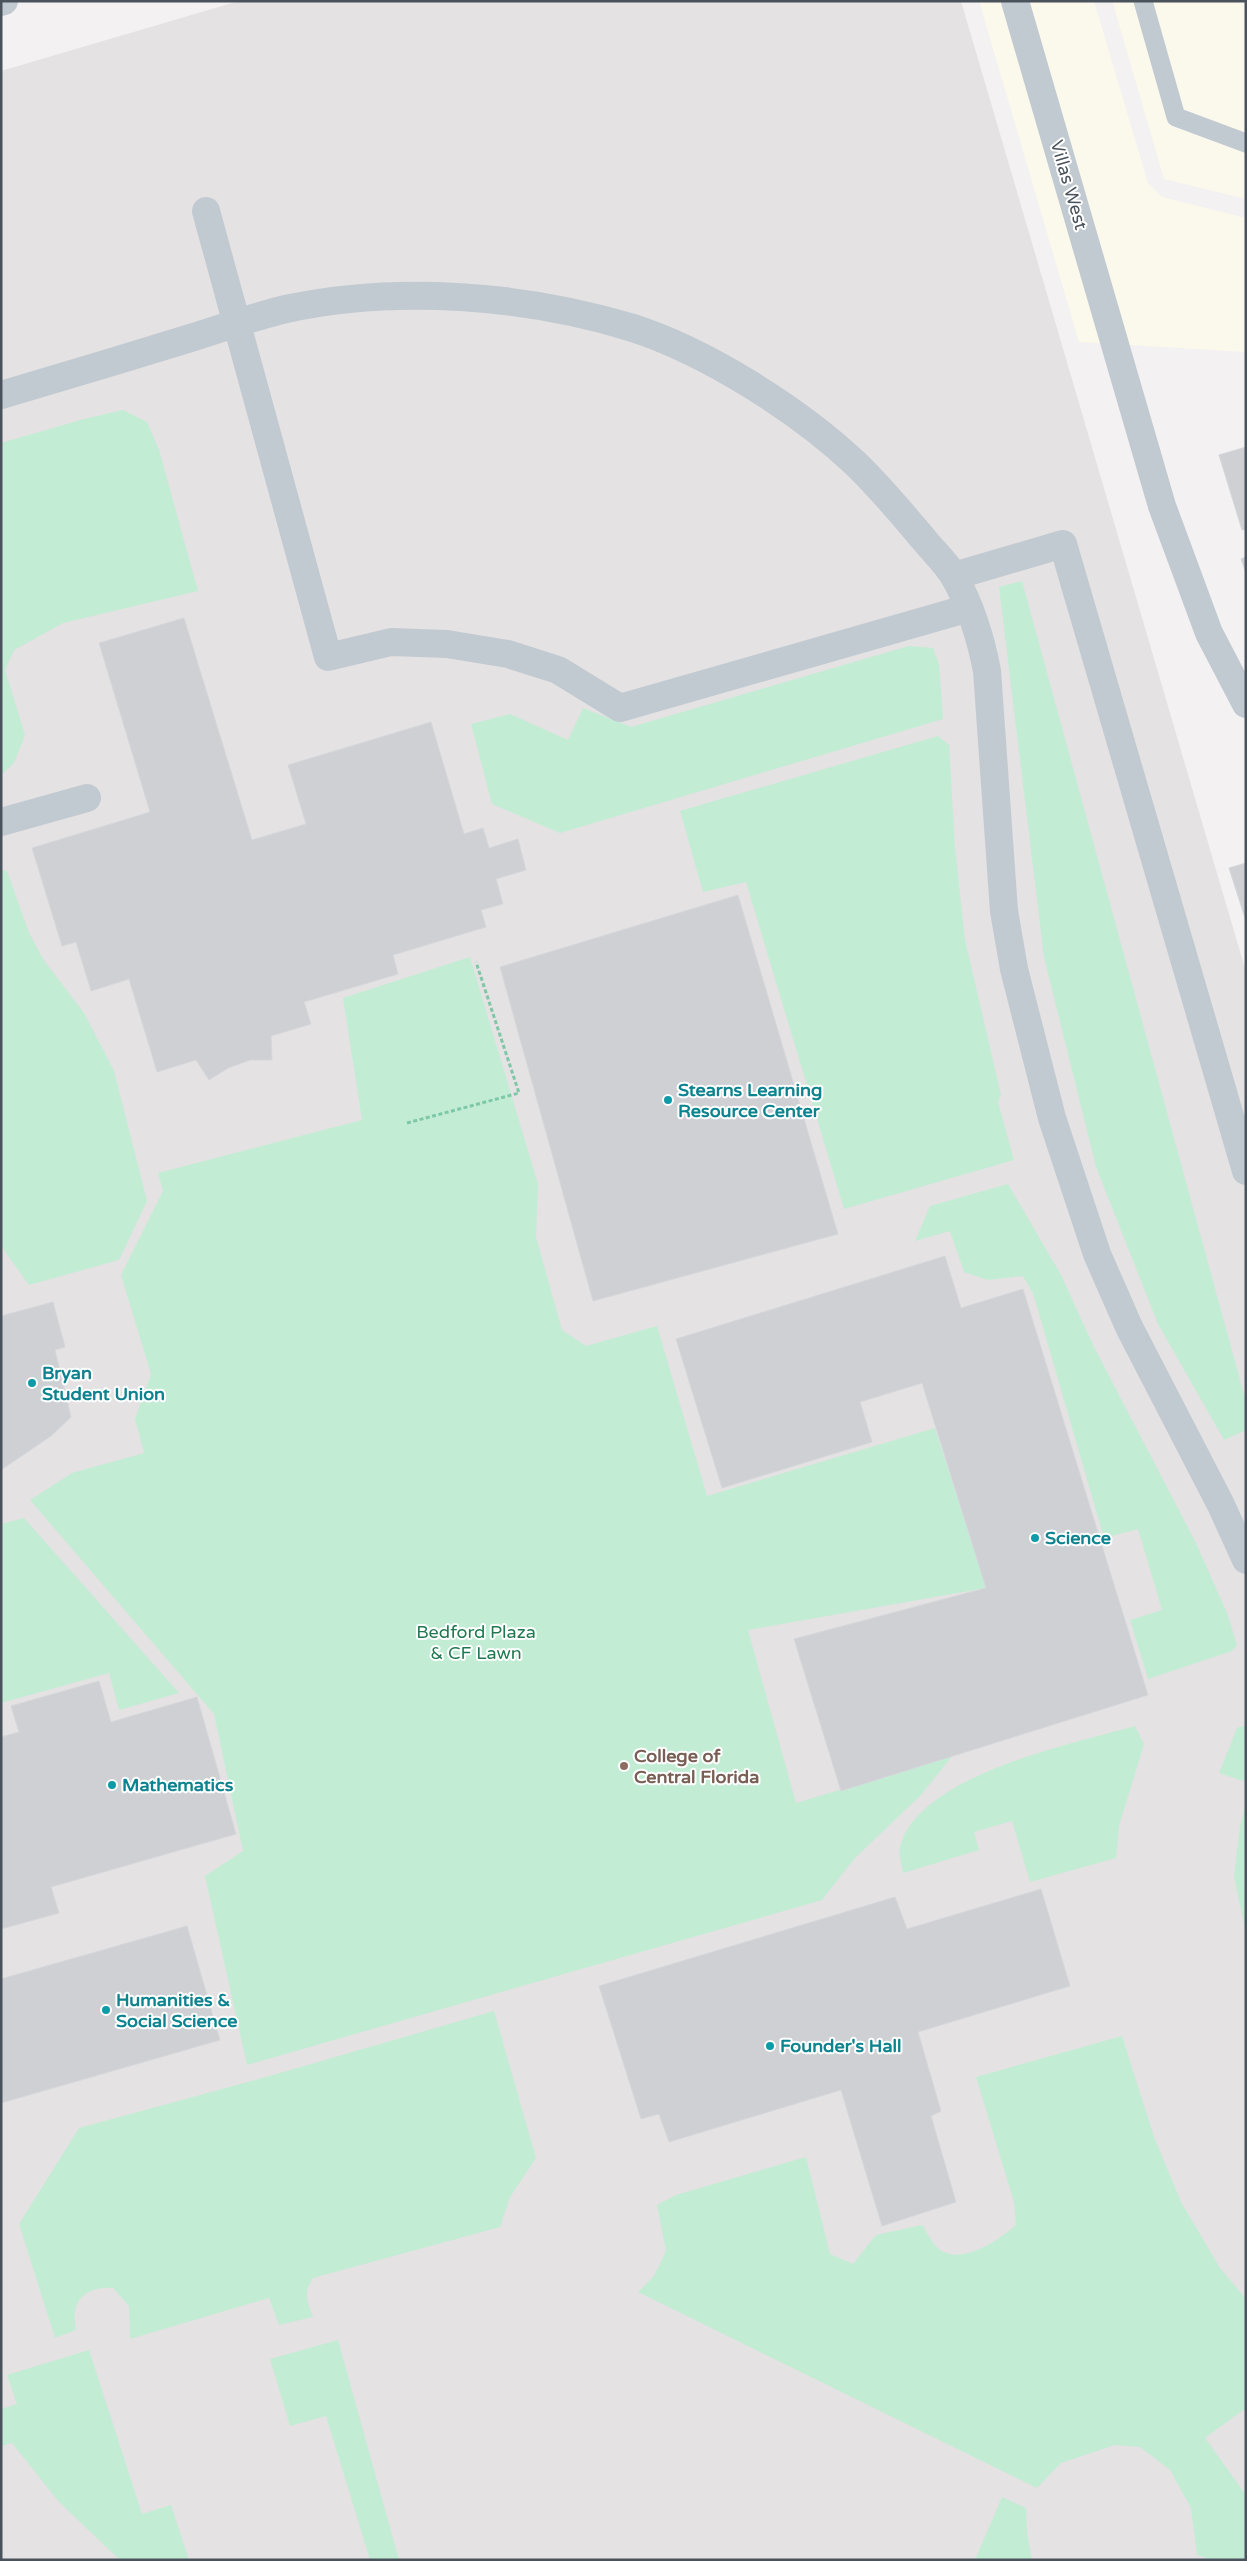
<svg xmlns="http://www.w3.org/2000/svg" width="1247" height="2561" font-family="'Varela Round',sans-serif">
  <rect width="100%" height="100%" fill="#f3f1f1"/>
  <g fill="#fbf8ec">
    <polygon points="979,1 1094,1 1148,183 1162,197 1246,218 1246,352 1079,342"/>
    <polygon points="1112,1 1246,1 1246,199 1164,179"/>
  </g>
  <polygon fill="#e4e2e2" points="239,1 961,1 1246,972 1246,2560 1,2560 1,71"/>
  <g fill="#c3ecd5">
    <polygon points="123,410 147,422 159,450 198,591 63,623 14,650 5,670 25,735 14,763 1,775 1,443 84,419"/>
    <polygon points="1022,581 1246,1402 1246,1430 1224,1440 1158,1324 1096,1167 1044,957 999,587"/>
    <polygon points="909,646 933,648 939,664 943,719 560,833 492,804 471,724 510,714 568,740 583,708 631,727"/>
    <polygon points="938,736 949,745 955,848 965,940 1001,1095 998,1102 1014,1160 844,1209 746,882 703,892 680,811"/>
    <polygon points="1,870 7,871 29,933 43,959 84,1013 114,1071 147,1201 119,1260 29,1285 1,1246"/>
    <polygon points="470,957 538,1184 536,1237 562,1330 586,1346 657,1326 707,1496 935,1428 986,1588 748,1630 796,1803 952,1756 921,1795 854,1859 822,1900 247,2065 205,1876 243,1851 214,1714 30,1500 72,1473 144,1453 135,1419 151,1374 121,1275 163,1191 158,1173 362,1120 343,998"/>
    <polygon points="1008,1184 1061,1275 1094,1347 1196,1543 1227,1613 1237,1645 1232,1651 1148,1679 1130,1620 1162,1610 1138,1529 1104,1538 1033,1293 1023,1276 988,1280 964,1272 950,1231 915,1241 930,1206"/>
    <polygon points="24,1518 179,1693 119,1710 109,1673 1,1703 1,1524"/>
    <polygon points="1246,1725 1246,1782 1219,1773 1237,1728"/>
    <path d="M 1135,1726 L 1144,1744 L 1119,1826 L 1116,1858 L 1030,1882 L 1012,1821 L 974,1832 L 979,1850 L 903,1873 C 902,1865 898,1854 900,1847 C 918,1775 1072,1744 1135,1726 Z"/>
    <polygon points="1246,1803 1246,1933 1234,1877 1240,1826"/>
    <path d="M 494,2011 L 536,2158 L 510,2197 L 500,2227 L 313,2278 C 303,2293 307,2301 313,2317 L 279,2325 L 269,2298 L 130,2339 L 129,2306 L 113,2288 C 84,2286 70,2302 76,2330 L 55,2338 L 19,2224 L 79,2128 L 273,2075 Z"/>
    <path d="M 1122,2036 L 1154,2137 L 1181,2202 L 1220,2268 L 1246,2299 L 1246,2408 L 1205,2438 L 1246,2495 L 1246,2560 L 1213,2560 L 1197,2555 L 1191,2508 L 1170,2470 L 1140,2447 L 1115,2445 L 1061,2463 L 1037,2488 L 638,2292 L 654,2276 L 666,2251 L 657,2205 L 676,2195 L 806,2157 L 830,2254 L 853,2264 L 876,2235 L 922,2225 C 927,2232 933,2245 940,2250 C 963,2265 999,2240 1016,2225 L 1014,2202 L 976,2077 Z"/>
    <polygon points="338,2340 399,2560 370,2560 326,2416 290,2426 270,2359"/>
    <polygon points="89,2350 142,2514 171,2505 189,2560 120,2560 59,2502 12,2443 1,2446 1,2409 17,2404 7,2375"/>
    <polygon points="1002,2497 1026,2508 1027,2533 1032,2560 975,2560"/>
  </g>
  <g fill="#ced0d4" stroke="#d5d7db">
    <polygon points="1246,447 1246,529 1242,530 1219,455"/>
    <polygon points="1246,557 1246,573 1241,559"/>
    <polygon points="184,618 252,840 306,824 288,765 431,722 464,834 483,828 489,848 518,839 526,870 496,879 503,904 481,910 486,927 393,955 398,974 304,1002 311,1024 271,1036 272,1060 250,1060 228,1068 209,1080 196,1060 157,1072 129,979 91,991 76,942 62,946 32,848 150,812 99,643"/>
    <polygon points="1246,863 1246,921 1229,868"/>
    <polygon points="738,895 838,1234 593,1301 500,967"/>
    <polygon points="945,1256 961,1308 1023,1289 1148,1695 841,1791 794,1639 986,1588 922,1383 860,1402 872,1442 722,1488 676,1339"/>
    <polygon points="53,1302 65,1347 55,1350 71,1417 51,1436 1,1470 1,1316"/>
    <polygon points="99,1681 111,1722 197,1697 236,1834 51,1887 59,1913 1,1929 1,1737 19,1732 11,1706"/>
    <polygon points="1041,1889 1070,1986 918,2032 941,2111 931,2116 956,2202 882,2226 841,2090 669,2142 659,2114 641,2119 599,1986 895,1897 907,1929"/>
    <polygon points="187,1926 220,2040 1,2103 1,1979"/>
  </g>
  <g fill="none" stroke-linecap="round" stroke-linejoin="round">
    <polyline stroke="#7ec7a7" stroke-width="3" stroke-dasharray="4 2.5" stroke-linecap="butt" points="407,1123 519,1093 476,962"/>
    <polyline stroke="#c2cad1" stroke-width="19" points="1143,1 1176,117 1246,143"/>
    <g stroke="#c2cad1" stroke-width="28">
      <polyline points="1015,1 1162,506 1209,633 1246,704"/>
      <polyline points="206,211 328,657 391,642 447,644 508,654 558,670 620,708 969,608"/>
      <path d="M 1,395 C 66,376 132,356 197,336 C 226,327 256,316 286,309 C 397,285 525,295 633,328 C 707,352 799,410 856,464 C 881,488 903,515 926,542 C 935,553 948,565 955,578 C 971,607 981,639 987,671 L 1004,911 L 1014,969 L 1052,1118 L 1097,1254 L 1129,1327 L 1221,1505 L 1246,1560"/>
      <polyline points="954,576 1063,544 1246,1171"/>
      <polyline points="1,822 87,798"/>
    </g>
    <polyline stroke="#c2cad1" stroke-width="28" points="1,2 4,1"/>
  </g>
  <g fill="#0f9aa8" stroke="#fff" stroke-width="2">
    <circle cx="668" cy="1100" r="5"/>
    <circle cx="32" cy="1383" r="5"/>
    <circle cx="1035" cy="1538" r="5"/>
    <circle cx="112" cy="1785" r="5"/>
    <circle cx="106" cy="2010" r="5"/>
    <circle cx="770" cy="2046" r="5"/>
  </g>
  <circle fill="#8d6e63" stroke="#fff" stroke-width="2" cx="624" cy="1766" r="5"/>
  <g text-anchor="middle" stroke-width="4" stroke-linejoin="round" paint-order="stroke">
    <g font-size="18" fill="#4a535c" stroke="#fff">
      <text transform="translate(1069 185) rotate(74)" y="6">Villas West</text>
    </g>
    <g font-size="18" font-weight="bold" fill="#0d838f" stroke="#fff" text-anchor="start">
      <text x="678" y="1096">Stearns Learning<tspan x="678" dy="21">Resource Center</tspan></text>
      <text x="42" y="1379">Bryan<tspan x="42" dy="21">Student Union</tspan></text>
      <text x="1045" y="1544">Science</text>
      <text x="122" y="1791">Mathematics</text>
      <text x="116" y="2006">Humanities &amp;<tspan x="116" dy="21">Social Science</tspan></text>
      <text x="780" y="2052">Founder's Hall</text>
    </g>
    <g font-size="18" fill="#207951" stroke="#fff">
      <text x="476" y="1638">Bedford Plaza<tspan x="476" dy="21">&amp; CF Lawn</tspan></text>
    </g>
    <g font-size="18" font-weight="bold" fill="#785e54" stroke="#fff" text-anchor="start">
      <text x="634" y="1762">College of<tspan x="634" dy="21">Central Florida</tspan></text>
    </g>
  </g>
  <rect width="1247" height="2561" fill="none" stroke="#4a535c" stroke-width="5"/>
</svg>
